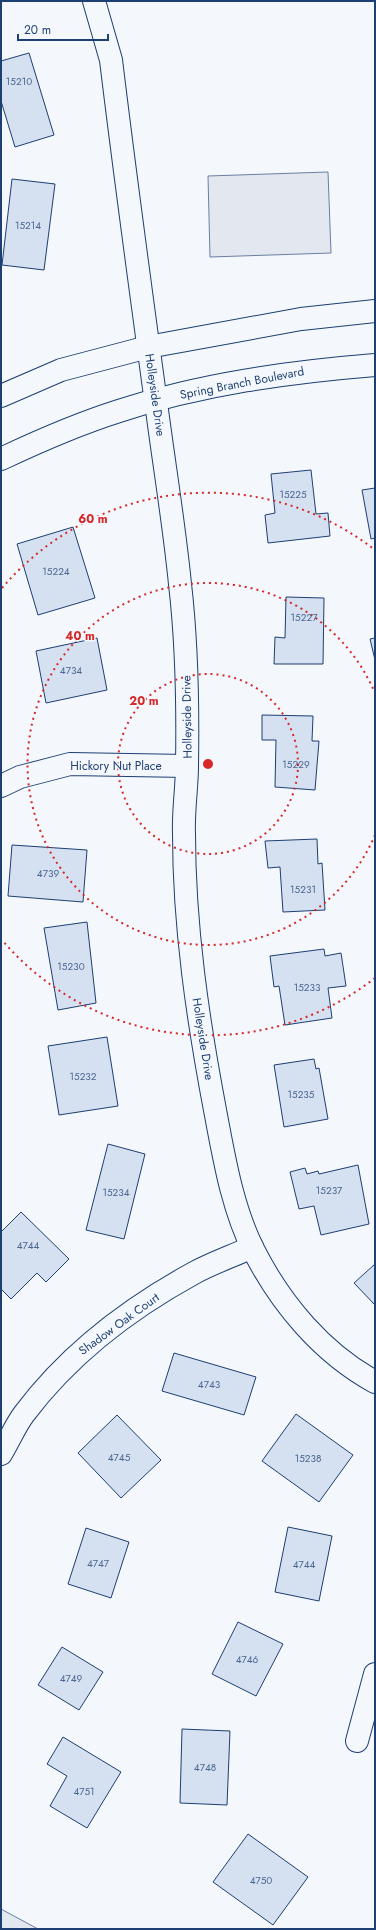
<svg xmlns="http://www.w3.org/2000/svg" width="376" height="1930" font-family="Jost,sans-serif">
  <rect width="100%" height="100%" fill="#f4f7fb"/>
  <polygon fill="#e3e9f0" stroke="#687fa3" points="1,1909 38,1929 1,1929"/>
  <polygon fill="#e3e8f0" stroke="#687fa3" points="328,172 331,253 210,257 208,176"/>
  <g fill="#d5e0f0" stroke="#1d3f73">
    <polygon points="29,53 54,135 15,147 1,101 1,61"/>
    <polygon points="12,179 55,184 44,270 2,265"/>
    <polygon points="311,470 316,514 328,513 330,536 268,543 265,515 275,513 271,474"/>
    <polygon points="375,488 375,538 371,539 362,490"/>
    <polygon points="73,527 95,598 38,615 17,544"/>
    <polygon points="286,597 324,598 323,664 274,664 275,637 285,638"/>
    <polygon points="97,638 107,690 46,703 36,651"/>
    <polygon points="375,638 375,660 370,639"/>
    <polygon points="262,715 313,716 312,741 319,741 315,790 275,787 276,740 262,740"/>
    <polygon points="317,839 318,864 322,863 325,910 283,912 280,867 268,868 265,841"/>
    <polygon points="12,845 87,850 83,902 8,896"/>
    <polygon points="87,922 96,1003 58,1010 44,928"/>
    <polygon points="324,949 325,956 341,953 346,986 328,988 332,1018 285,1025 279,986 274,987 270,956"/>
    <polygon points="107,1037 118,1106 59,1115 48,1046"/>
    <polygon points="314,1059 316,1069 319,1068 328,1119 284,1127 274,1065"/>
    <polygon points="108,1144 145,1154 124,1239 86,1230"/>
    <polygon points="358,1165 369,1224 321,1235 314,1206 299,1209 290,1172 305,1168 307,1174 318,1171 319,1174"/>
    <polygon points="21,1212 69,1259 46,1282 37,1273 11,1299 1,1289 1,1232"/>
    <polygon points="375,1264 375,1305 354,1283"/>
    <polygon points="174,1353 256,1377 244,1415 162,1391"/>
    <polygon points="296,1414 353,1455 319,1502 262,1461"/>
    <polygon points="117,1415 161,1460 121,1498 78,1453"/>
    <polygon points="288,1527 332,1536 319,1601 275,1592"/>
    <polygon points="86,1528 129,1542 111,1598 68,1584"/>
    <polygon points="238,1622 283,1644 256,1696 212,1674"/>
    <polygon points="62,1647 103,1672 79,1710 38,1685"/>
    <polygon points="182,1729 230,1731 227,1805 180,1803"/>
    <polygon points="63,1737 121,1772 87,1828 50,1806 67,1776 47,1764"/>
    <polygon points="248,1834 308,1877 273,1925 213,1882"/>
  </g>
  <g fill="none" stroke-linecap="round" stroke-linejoin="round">
    <g stroke="#1d3f73" stroke-width="24">
      <g id="minor">
        <path d="M 94,1 L 111,60 C 126,184 143,308 160,432 C 167,483 175,533 180,584 C 187,644 188,705 187,765 C 187,788 183,811 184,834 C 184,927 198,1020 215,1110 C 224,1157 232,1208 254,1251 C 281,1304 322,1353 375,1382"/>
        <polyline points="1,396 61,370 148,347 301,319 375,311"/>
        <path d="M 1,459 C 39,441 78,424 119,411 C 201,384 289,372 375,365"/>
        <polyline points="1,786 20,777 70,764 187,766"/>
        <path d="M 1,1454 C 9,1441 15,1426 24,1414 C 69,1354 128,1309 194,1273 C 212,1263 233,1256 252,1247"/>
        <polyline points="357,1741 375,1674"/>
      </g>
    </g>
    <use href="#minor" stroke="#f4f7fb" stroke-width="22"/>
  </g>
  <g fill="none" stroke="#d62828" stroke-width="2" stroke-dasharray="2 4">
    <circle cx="208" cy="764" r="90"/>
    <path d="M375 835A181 181 0 1 1 375 693"/>
    <path d="M375 978A271 271 0 0 1 2 940M2 588A271 271 0 0 1 375 550"/>
  </g>
  <g text-anchor="middle" stroke-width="3" stroke-linejoin="round" paint-order="stroke">
    <g font-size="10" fill="#4b6792">
      <text x="19" y="85">15210</text>
      <text x="28" y="229">15214</text>
      <text x="293" y="498">15225</text>
      <text x="56" y="575">15224</text>
      <text x="304" y="621">15227</text>
      <text x="71" y="674">4734</text>
      <text x="296" y="768">15229</text>
      <text x="48" y="877">4739</text>
      <text x="303" y="893">15231</text>
      <text x="71" y="970">15230</text>
      <text x="307" y="991">15233</text>
      <text x="83" y="1080">15232</text>
      <text x="301" y="1098">15235</text>
      <text x="329" y="1194">15237</text>
      <text x="116" y="1196">15234</text>
      <text x="28" y="1249">4744</text>
      <text x="209" y="1388">4743</text>
      <text x="119" y="1461">4745</text>
      <text x="308" y="1462">15238</text>
      <text x="98" y="1567">4747</text>
      <text x="304" y="1568">4744</text>
      <text x="247" y="1663">4746</text>
      <text x="71" y="1682">4749</text>
      <text x="205" y="1771">4748</text>
      <text x="84" y="1795">4751</text>
      <text x="261" y="1884">4750</text>
    </g>
    <g font-size="12" fill="#1d3f73" stroke="#f4f7fb">
      <text transform="translate(242 383) rotate(-11)" y="4">Spring Branch Boulevard</text>
      <text transform="translate(155 395) rotate(82)" y="4">Holleyside Drive</text>
      <text transform="translate(187 717) rotate(-91)" y="4">Holleyside Drive</text>
      <text x="116" y="770">Hickory Nut Place</text>
      <text transform="translate(203 1039) rotate(81)" y="4">Holleyside Drive</text>
      <text transform="translate(119 1324) rotate(-36)" y="4">Shadow Oak Court</text>
    </g>
  </g>
  <circle cx="208" cy="764" r="6" fill="#d62828" stroke="#f4f7fb" stroke-width="2"/>
  <g font-size="12" text-anchor="middle" font-weight="bold" fill="#d62828" stroke="#f4f7fb" stroke-width="3" stroke-linejoin="round" paint-order="stroke">
    <text x="93" y="523">60 m</text>
    <text x="80" y="640">40 m</text>
    <text x="144" y="705">20 m</text>
  </g>
  <rect width="376" height="1930" fill="none" stroke="#1d3f73" stroke-width="4"/>
  <path d="M18 34v6h90v-6" fill="none" stroke="#1d3f73" stroke-width="2"/>
  <text x="24" y="34" font-size="12" fill="#1d3f73" stroke="#f4f7fb" stroke-width="3" paint-order="stroke">20 m</text>
</svg>
